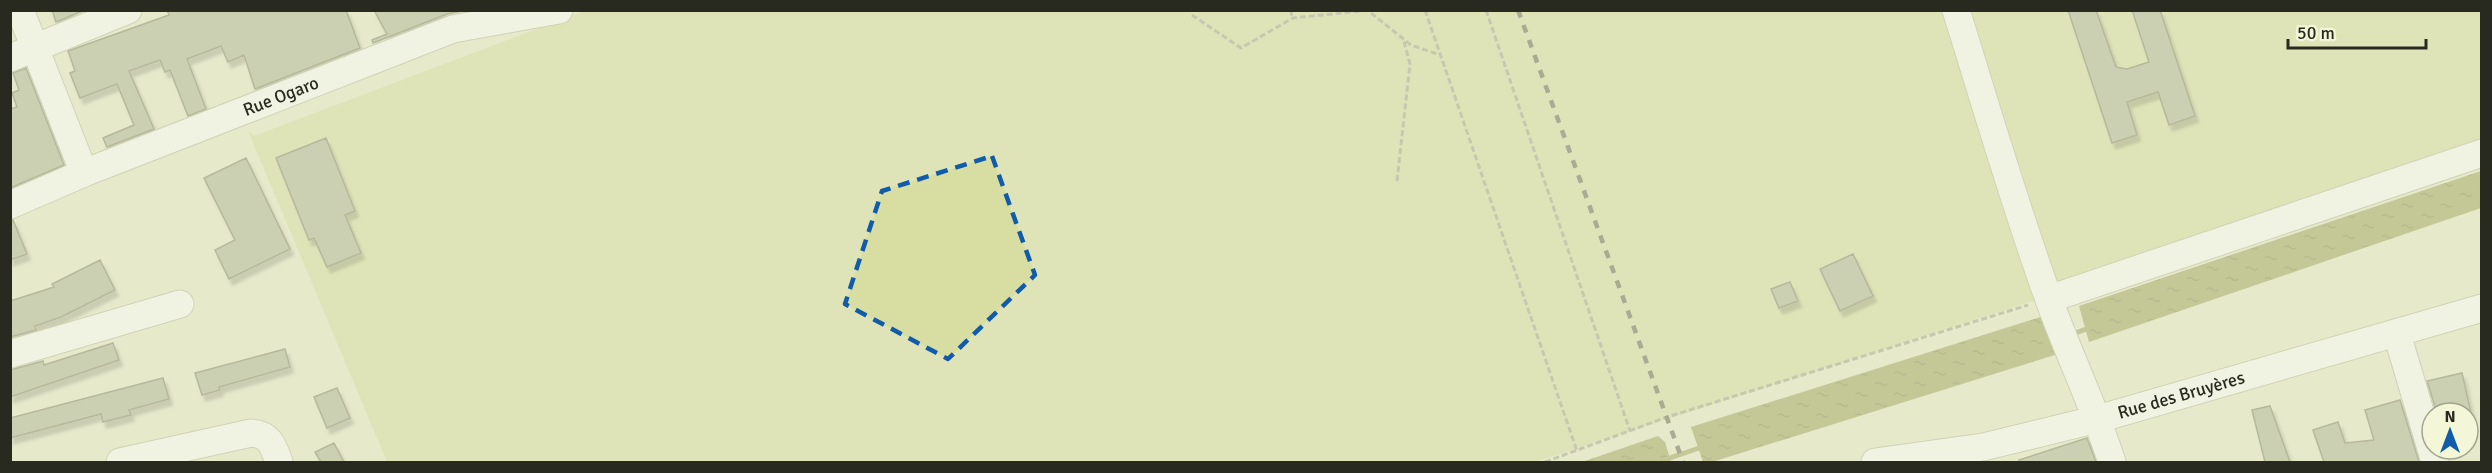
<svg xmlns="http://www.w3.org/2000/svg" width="2492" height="473" viewBox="0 0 2492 473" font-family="Signika,sans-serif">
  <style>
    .green { fill: #d8dea2 }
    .water { fill: url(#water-ripples) }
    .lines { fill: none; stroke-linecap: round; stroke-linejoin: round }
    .stream { stroke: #9aa058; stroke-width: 5 }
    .building { fill: #aeb195; stroke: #7b7e63; stroke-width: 1.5; filter: url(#shadow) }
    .minor-casing { stroke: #b6b99c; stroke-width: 29 }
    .path { stroke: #a0a28b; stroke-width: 3; stroke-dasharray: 6 3; stroke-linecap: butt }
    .minor { stroke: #fff; stroke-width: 27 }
    .rail { stroke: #5f6151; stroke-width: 4.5; stroke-dasharray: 8 8; stroke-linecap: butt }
    .marked { fill: none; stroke: #105cab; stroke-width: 4.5; stroke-dasharray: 12 8; stroke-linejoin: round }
    .labels { text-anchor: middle; stroke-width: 4.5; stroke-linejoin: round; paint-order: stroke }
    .street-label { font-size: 18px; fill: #292a1f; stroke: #f3f7d8 }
  </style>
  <defs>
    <pattern id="water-ripples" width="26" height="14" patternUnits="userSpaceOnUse" patternTransform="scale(1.5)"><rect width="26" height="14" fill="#9aa058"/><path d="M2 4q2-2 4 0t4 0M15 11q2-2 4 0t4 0" fill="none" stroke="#7e8348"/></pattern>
    <filter id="shadow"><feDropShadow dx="3.5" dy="6" stdDeviation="1.5" flood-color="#0004"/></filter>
  </defs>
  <rect width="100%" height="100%" fill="#e6e9cb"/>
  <!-- green -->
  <path class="green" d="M584,11h1897v145l-946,306h-1148l-139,-331 6,5z"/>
  <!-- water -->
  <path class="water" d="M2481,171v37l-392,134 -10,-36z
    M2047,315l11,39 -346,108h-9l-12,-35z
    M1658,436l7,6 6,20h-89z"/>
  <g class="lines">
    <!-- stream -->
    <path class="stream" d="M2070,335l22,-8
      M1658,462l47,-16"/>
  </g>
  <!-- building -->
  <path class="building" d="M52,10h33l-29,12z
    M167,10h179l14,38 -105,41 -11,-34 -16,7 -7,-16 -34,13 19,50 -18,7 -18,-46 -5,2 -5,-12 -31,11 25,58 -47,18 -4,-9 31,-13 -17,-41 -37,14 -10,-25 5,-2 -7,-20 101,-36z
    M374,10h93l-20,4 -74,29 -1,-3 15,-6z
    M2068,10h28l20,57 11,2 22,-7 -17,-52h28l35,106 -26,9 -11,-33 -31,10 10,33 -25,8z
    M26,68l38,97 -54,23v-79l7,-2 -5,-14 7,-3 -6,-17z
    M326,138l29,73 -10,4 16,38 -34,14 -13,-29 -5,2 -33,-82z
    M246,158l44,91 -61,30 -14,-29 20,-10 -31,-62z
    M10,220h3l14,34 -17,6z
    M1853,254l20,42 -33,15 -20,-42z
    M100,260l15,30 -54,27 -26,9 1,4 -26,7v-36l44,-14 -2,-3z
    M1790,282l8,19 -19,7 -8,-19z
    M113,343l6,17 -109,37v-27l33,-9 1,4z
    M285,349l5,18 -71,20 1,3 -18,5 -7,-22z
    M2462,373l9,40h-34l-10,-32z
    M163,378l6,21 -40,11 2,5 -28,7 -2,-8 -91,24v-20z
    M337,388l13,30 -23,10 -13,-31z
    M2400,400l19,62h-95l-11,-32 25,-8 7,21 29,-3 -9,-30z
    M2270,406l20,56h-25l-13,-52z
    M2087,438l9,24h-76l-1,-2z
    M334,443l10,19h-23l-6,-10z"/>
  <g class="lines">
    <!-- minor casing -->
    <g class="minor-casing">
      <g id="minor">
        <path d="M20,10l64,163"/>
        <path d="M1956,10c30,96 58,193 92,287 20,56 46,109 64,165"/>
        <path d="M10,58l118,-48"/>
        <path id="s1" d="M10,205l74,-32 369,-144 106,-19"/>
        <path d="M2049,299l433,-146"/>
        <path d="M2397,334l38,128"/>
        <path d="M10,354l170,-50"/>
        <path d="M120,462l131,-29c19,1 22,13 28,29"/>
        <path id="s2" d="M1875,462l108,-15 115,-28 384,-111"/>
      </g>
    </g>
    <!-- path -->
    <path class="path" d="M1290,10l3,8
      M1425,10l152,441
      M1486,10l144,421
      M1371,13l40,32 29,10
      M1192,15l49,33 52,-30 78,-8
      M1397,181l13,-117 -7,-26
      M1545,462l122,-45 361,-112"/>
    <!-- minor -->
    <use href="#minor" class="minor"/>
    <!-- rail -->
    <path class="rail" d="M1518,10l165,452"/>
  </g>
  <!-- marked area -->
  <path d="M0 0H2492V473H0ZM992,156l43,119 -87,84 -103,-55 37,-113z" fill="#e6e9cb" fill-opacity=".55" fill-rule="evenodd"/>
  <path class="marked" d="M992,156l43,119 -87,84 -103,-55 37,-113z"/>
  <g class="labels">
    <!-- street labels -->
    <g class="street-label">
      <text dy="6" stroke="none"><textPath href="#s1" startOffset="292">Rue Ogaro</textPath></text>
      <text dy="6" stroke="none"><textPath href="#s2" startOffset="314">Rue des Bruyères</textPath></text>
    </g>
  </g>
  <!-- border -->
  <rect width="2492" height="473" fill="none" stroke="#292a1f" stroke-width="24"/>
  <!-- north arrow -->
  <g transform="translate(2450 431)"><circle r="28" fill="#f3f7d8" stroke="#a2a58e" stroke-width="1.5"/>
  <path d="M0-4.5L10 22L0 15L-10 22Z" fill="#105cab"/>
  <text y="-9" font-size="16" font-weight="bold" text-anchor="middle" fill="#292a1f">N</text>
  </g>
  <!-- scale -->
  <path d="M2288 39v9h138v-9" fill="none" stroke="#292a1f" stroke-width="3"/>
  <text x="2297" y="39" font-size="18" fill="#292a1f" stroke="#f3f7d8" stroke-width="4.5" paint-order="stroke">50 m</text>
</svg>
